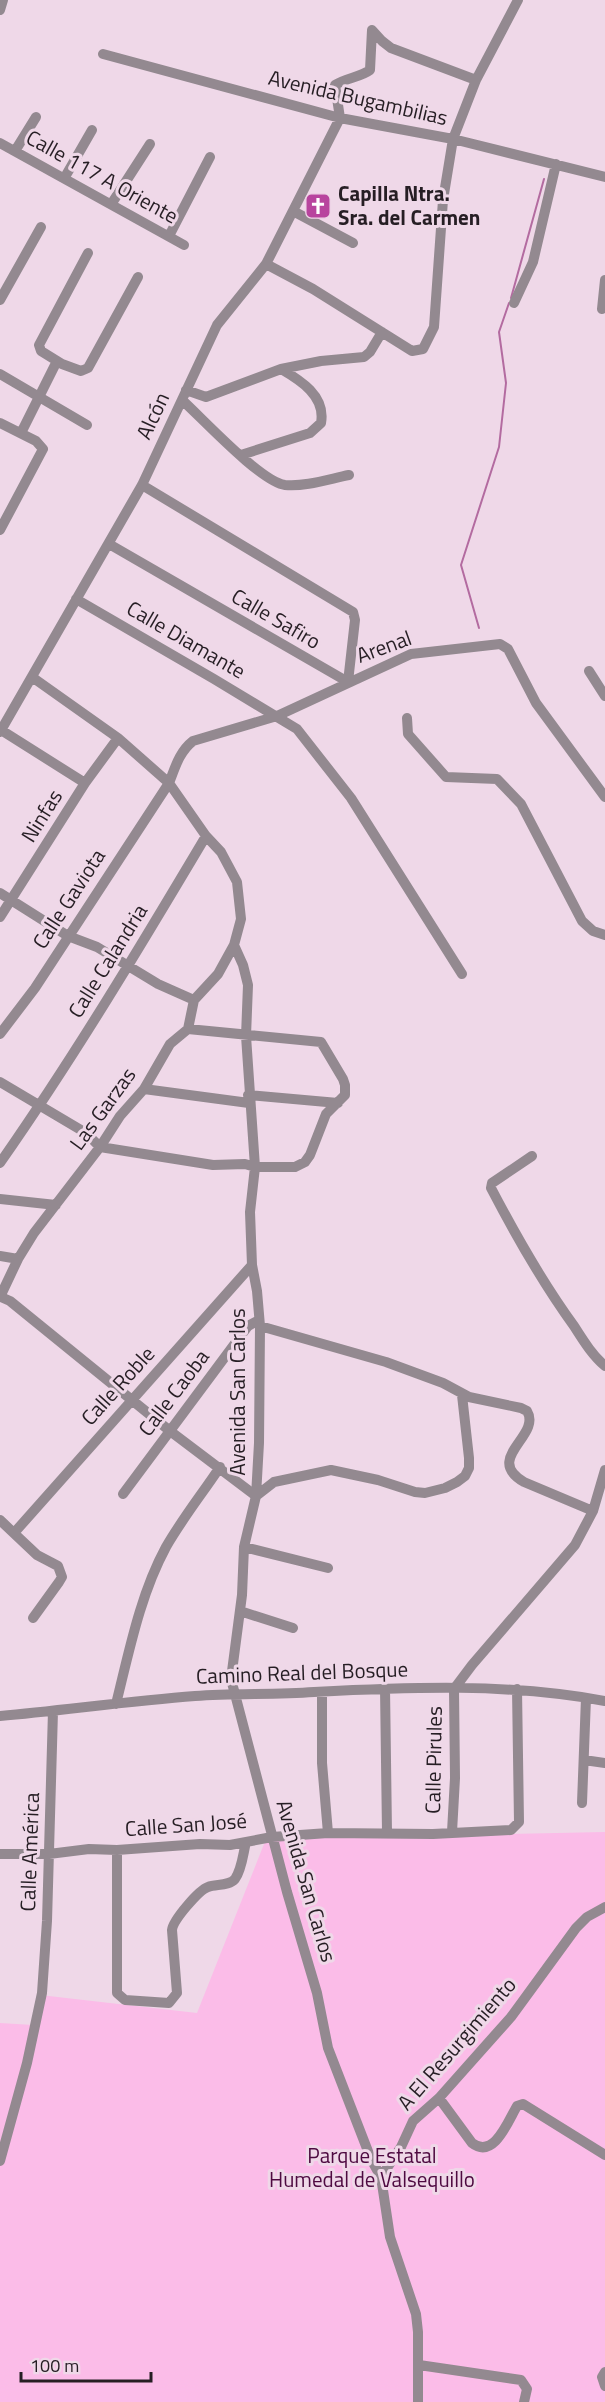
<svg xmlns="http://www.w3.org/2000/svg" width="605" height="2402" viewBox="0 0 605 2402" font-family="'Titillium Web',sans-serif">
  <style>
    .green { fill: #fbbce8 }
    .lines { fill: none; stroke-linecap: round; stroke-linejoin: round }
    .stream { stroke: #b36ba0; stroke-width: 2 }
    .minor { stroke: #938990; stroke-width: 10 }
    .labels { text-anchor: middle; stroke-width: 6; stroke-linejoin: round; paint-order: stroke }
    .street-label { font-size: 21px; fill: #261e24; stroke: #efd8e8 }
    .poi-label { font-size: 21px; font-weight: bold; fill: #261e24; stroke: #efd8e8; text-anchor: start }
    .park-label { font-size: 21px; fill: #4e0a41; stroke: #efd8e8 }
  </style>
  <rect width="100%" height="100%" fill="#efd8e8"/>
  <!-- green -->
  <path class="green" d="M605,1832v570h-605v-379l33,2 7,-30 157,18 69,-174z"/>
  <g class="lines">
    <!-- stream -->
    <path class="stream" d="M511,298l33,-119
      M479,628l-18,-63 38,-118 7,-64 -7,-51 10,-29"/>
    <!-- minor -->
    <path class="minor" d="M0,10l3,-10
      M372,30l10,11 9,7 85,32
      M103,54l237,64 113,21 152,38
      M0,143l184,102
      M15,151l21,-34
      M65,177l27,-47
      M112,203l38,-59
      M293,211l60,32
      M169,236l41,-79
      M88,253l-49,92 2,6 21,13 19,7 7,-3 50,-91
      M266,264l47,25 99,62 11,-2 11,-22 9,-127 10,-61 23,-59 42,-80
      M0,300l41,-73
      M514,303l19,-41 23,-98
      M602,309l3,-29
      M0,374l87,51
      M186,390l20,7 75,-28 40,-8 43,-4 6,-5 12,-20
      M182,400c21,19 79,82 103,85 20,2 44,-6 64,-10
      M0,423l36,18 7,8 -43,81
      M21,433l36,-72
      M241,455l69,-22 11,-10c5,-27 -21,-43 -40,-54
      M109,544l239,138 7,-62 -2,-8 -211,-127
      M76,599l138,80 83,50 54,69 111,176
      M589,671l16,25
      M32,677l86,61 51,45 37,53 15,16 16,30 4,37 -7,26 9,20 5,20 -2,51 9,131 -5,45 2,53 5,26 3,35 -1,117 -3,53 -12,51 -2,48 -11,84 56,213 30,101 11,55 43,111 10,18 9,60 26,77 2,18v70
      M407,718l1,16 38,43 51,2 24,25 61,117 11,10 12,4
      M1,730l84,53
      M0,732l142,-247 75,-160 49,-61 74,-146 -5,-33c11,-7 26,-8 35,-15l2,-40
      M0,893l68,43 29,11 61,37 36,16
      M0,917l85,-134 33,-45
      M0,1034l35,-46 134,-205c6,-15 10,-31 24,-42l84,-25 134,-62 89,-10 8,5 28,54 69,94
      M0,1082l86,51 14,14 113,18 32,-1 10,3h40l10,-5 5,-7 16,-41 19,-19v-10l-2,-6 -22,-37 -133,-13
      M144,1089l105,14
      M248,1095l90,8
      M532,1156l-40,27 -1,5c25,48 51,94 83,138 9,14 18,29 31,40
      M0,1163c74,-106 140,-216 206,-327
      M0,1199l56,6
      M0,1256l18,3
      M0,1297l18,-38 16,-26 66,-86 20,-31 24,-27 26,-45 18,-15 6,-29 24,-26 16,-29
      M1,1297l9,4 160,130 86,65 18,-14 57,-12 47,10 37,12 10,1 20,-5 12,-6 8,-6 4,-8v-10l-7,-63
      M260,1326l126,36 57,21 26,14 52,11 6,3c15,25 -44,47 -3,71l69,29
      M123,1494l125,-168 11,-6
      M0,1520l37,35 21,11 4,11 -3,5 -26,36
      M14,1533l238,-268
      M244,1547l84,21
      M240,1611l53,17
      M385,1688l2,144
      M322,1692v71l6,70
      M116,1704c13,-52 24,-109 50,-157 16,-28 36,-53 54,-80
      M0,1716c65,-6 130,-15 195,-20 40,-3 79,-1 119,-4 97,-5 195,-9 291,9
      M584,1760l21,3
      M582,1803l4,-105
      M452,1832l3,-54 -1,-89 18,-24 103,-120 18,-34 12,-41
      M117,1850v143l8,7 44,3 8,-10 -5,-63c1,-10 27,-40 36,-43 8,-3 21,-1 27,-8 7,-10 8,-25 11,-37
      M0,1854h49l40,-5 28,1 83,-6 30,1 42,-8 56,-4 105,1 78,-4 8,-8 -2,-133
      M439,2098l33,45c22,17 36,-22 45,-37l6,-2 82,51
      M0,2161l27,-98 15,-70 5,-72 6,-210
      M381,2177l20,-30 12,-26 26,-23 72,-81 65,-89 11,-11 18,-10
      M419,2365l102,15 6,9 -3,13
      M605,2372l-3,5 3,9"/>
  </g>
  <!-- icons -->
  <defs>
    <g id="church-square" transform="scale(1.35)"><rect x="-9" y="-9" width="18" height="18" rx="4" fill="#b8449e" stroke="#efd8e8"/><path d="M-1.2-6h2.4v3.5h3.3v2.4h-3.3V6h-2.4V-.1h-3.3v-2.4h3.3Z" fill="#fff"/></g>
  </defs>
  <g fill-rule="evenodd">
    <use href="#church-square" x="318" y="206"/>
  </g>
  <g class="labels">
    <!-- street labels -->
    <g class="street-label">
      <text transform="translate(358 98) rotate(13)" y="7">Avenida Bugambilias</text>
      <text transform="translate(102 177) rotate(29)" y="7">Calle 117 A Oriente</text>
      <text transform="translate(153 416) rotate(-65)" y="7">Alcón</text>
      <text transform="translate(276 619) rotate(30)" y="7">Calle Safiro</text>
      <text transform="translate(186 640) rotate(30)" y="7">Calle Diamante</text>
      <text transform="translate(384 647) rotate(-20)" y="7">Arenal</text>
      <text transform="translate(42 816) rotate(-58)" y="7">Ninfas</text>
      <text transform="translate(69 899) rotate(-57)" y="7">Calle Gaviota</text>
      <text transform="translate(108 961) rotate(-58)" y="7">Calle Calandria</text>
      <text transform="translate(103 1109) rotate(-54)" y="7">Las Garzas</text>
      <text transform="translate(118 1386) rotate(-48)" y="7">Calle Roble</text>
      <text transform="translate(238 1392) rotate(-90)" y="7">Avenida San Carlos</text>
      <text transform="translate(174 1393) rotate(-53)" y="7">Calle Caoba</text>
      <text transform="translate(302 1673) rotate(-2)" y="7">Camino Real del Bosque</text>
      <text transform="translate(434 1760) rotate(-89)" y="7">Calle Pirules</text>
      <text transform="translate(186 1825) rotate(-4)" y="7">Calle San José</text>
      <text transform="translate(30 1852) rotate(-88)" y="7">Calle América</text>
      <text transform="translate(306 1881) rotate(74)" y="7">Avenida San Carlos</text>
      <text transform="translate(457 2044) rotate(-49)" y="7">A El Resurgimiento</text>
    </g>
    <!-- poi labels -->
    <g class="poi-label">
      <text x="338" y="201">Capilla Ntra.<tspan x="338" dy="24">Sra. del Carmen</tspan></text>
    </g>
    <!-- park labels -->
    <g class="park-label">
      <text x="372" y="2163">Parque Estatal<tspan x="372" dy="24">Humedal de Valsequillo</tspan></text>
    </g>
  </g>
  <!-- scale -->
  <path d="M21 2372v9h130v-9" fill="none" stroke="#261e24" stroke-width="3"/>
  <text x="30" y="2372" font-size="18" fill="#261e24" stroke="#efd8e8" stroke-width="4.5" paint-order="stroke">100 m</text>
</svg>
